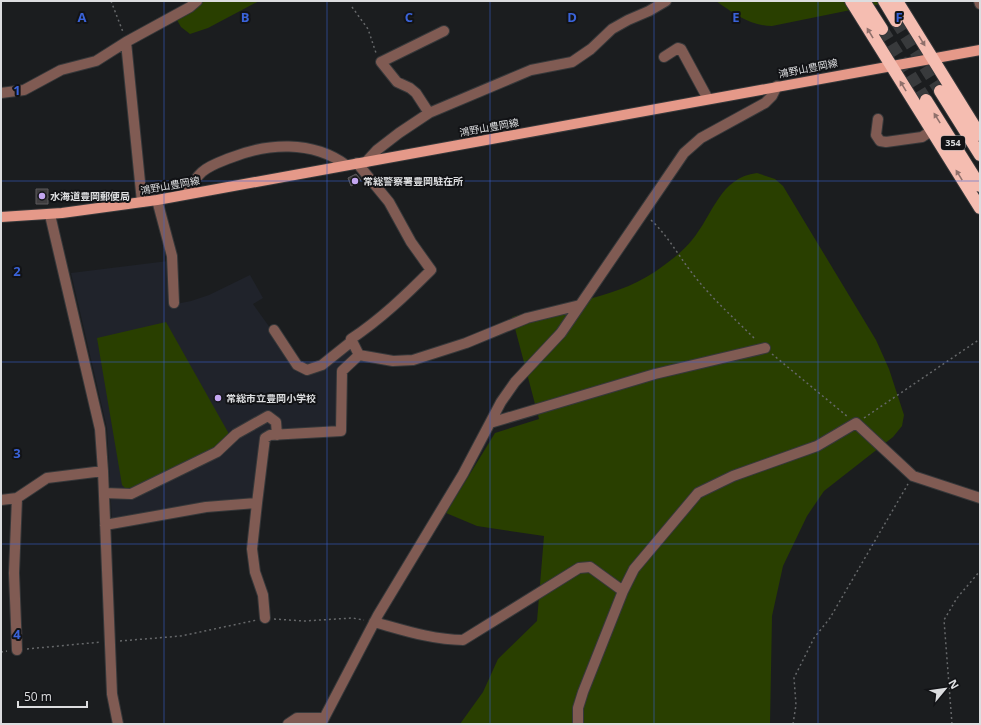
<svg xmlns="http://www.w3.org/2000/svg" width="981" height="725" viewBox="0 0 981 725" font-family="'Open Sans','Noto Sans JP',sans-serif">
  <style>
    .built { fill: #20232b }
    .green { fill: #293f00 }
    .building { fill: #3f3d3f; stroke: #5c5a5c }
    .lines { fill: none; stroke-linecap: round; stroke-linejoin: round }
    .highway-tunnel { stroke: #383a3c; stroke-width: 12; stroke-dasharray: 12 6; stroke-linecap: butt }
    .minor-casing { stroke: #36383a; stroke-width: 12 }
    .major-casing { stroke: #36383a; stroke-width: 12 }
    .highway-casing { stroke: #36383a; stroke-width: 14 }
    .path { stroke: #66686a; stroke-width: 1.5; stroke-dasharray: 2 3; stroke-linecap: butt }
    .minor { stroke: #805b53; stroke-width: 10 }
    .major { stroke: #e59989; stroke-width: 10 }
    .highway { stroke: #f5bdb1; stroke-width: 12 }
    .oneway { fill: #8f706b }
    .grid { fill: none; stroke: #3a63d9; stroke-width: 1; stroke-opacity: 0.55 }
    .poi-dot { fill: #c4a7f1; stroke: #121316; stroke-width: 1.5 }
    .labels { text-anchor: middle; stroke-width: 4; stroke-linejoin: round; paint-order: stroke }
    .shield { fill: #121316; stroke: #9fa0a3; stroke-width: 1 }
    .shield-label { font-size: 9px; font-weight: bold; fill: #dcdddf }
    .street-label { font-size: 10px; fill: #dcdddf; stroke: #121316 }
    .poi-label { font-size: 10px; font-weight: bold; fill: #dcdddf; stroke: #121316; text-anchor: start }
    .grid-label { font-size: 13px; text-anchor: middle; font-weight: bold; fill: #3a63d9; stroke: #121316; stroke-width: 4; stroke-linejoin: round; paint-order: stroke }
  </style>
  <rect width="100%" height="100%" fill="#1b1d1f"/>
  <!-- built -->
  <path class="built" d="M168,261l3,44 20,-4 18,-6 41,-20 13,23 -10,6 48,67 50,-25v12l-15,12 1,55 -5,4 -69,3 -9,68 -142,21 -5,-93 -36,-155z"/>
  <!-- green -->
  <path class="green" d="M204,1h55l-51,27 -18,6 -9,-7 -4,-7 20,-12z
    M716,1h179l-123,25c-22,0 -39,-13 -56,-25z
    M757,173l18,6 8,7 93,154 13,29 15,46 -2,11 -9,11 -69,54 -17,25 -24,50 -11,50 -2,108h-310l23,-32 15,-33 39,-38 7,-85 -67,-10 -31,-13 49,-80 44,-14 -27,-102c51,-15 107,-17 151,-51 10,-7 22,-17 29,-26 21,-25 28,-63 65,-67z
    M166,322l63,112 -11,14 -74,36 -18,5 -4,-4 -25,-147z"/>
  <!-- building -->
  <path class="building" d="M356,174l5,6 -10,6 -3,-8z
    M36,189h12v15h-12z"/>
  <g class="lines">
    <!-- highway-tunnel -->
    <path class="highway-tunnel" d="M896,21l44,70
      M882,29l44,71"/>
    <!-- minor casing -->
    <g class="minor-casing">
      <path id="minor" d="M979,1l1,3
        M126,42l16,160
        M664,57l14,-9 3,1 27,50
        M1,93l23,-3 37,-20 35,-9 30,-19 64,-35 7,-6
        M429,113l-13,-20 -6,-5 -13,-6 -16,-20 63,-31
        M878,119l-2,16 4,6 6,1 36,-5 9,-6
        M366,162l11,-12 22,-17 30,-20 102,-43 41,-8 19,-13 21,-20 16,-9 21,-9 17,-10
        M357,163l32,39 22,40 20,28c-25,25 -50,49 -80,69l8,16
        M187,194c4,-8 8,-16 15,-22 8,-7 18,-10 28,-14 37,-15 82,-18 116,7
        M157,200l15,56 2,47
        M50,215l50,214 3,42 9,223 6,30
        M274,330l23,35 10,5 15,-5 30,-24
        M359,355l34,6 20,-1 53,-17 61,-25 53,-13
        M490,423l165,-49 110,-26
        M104,493l27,1 86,-42 19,-18 32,-18 8,6 1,13
        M17,498l-3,75 3,77
        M1,500l16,-2 30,-20 56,-7
        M257,503l-5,46 3,23 8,23 2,23
        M105,525l101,-18 51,-4 8,-65 5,-3 71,-4 1,-60 17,-16
        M374,622c29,8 59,18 89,18l116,-72 11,-1 33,24
        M288,724l9,-6h26
        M321,724l57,-109 85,-141 38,-72 14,-20 46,-49 123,-180 17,-15 64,-35 7,-7 5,-10
        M578,724v-16l5,-16 40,-101 11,-22 64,-76 35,-17 84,-30 39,-23 57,53 67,22"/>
    </g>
    <!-- major casing -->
    <g class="major-casing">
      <path id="major" d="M1,217l61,-4 95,-13 823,-150"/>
    </g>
    <!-- highway casing -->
    <g class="highway-casing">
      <path id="highway" d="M851,1l129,207
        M864,1l18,28
        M884,1l12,20
        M897,1l83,134
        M940,91l40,64
        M926,100l54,86"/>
    </g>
    <!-- path -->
    <path class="path" d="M111,1l12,31
      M352,7l16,22 8,24
      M651,220c17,16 27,35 41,53 19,25 42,45 64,67
      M772,354l76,63
      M864,418l116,-79
      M274,619l30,2 48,-3 12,2
      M120,641l61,-5 76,-16
      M27,649l74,-7
      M1,652l6,-1
      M793,724l3,-19 -2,-27 20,-40 16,-20 78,-134
      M952,724l-8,-104 13,-22 23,-27"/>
    <!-- minor -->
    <use href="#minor" class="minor"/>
    <!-- major -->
    <use href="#major" class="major"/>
    <!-- highway -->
    <use href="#highway" class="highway"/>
  </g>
  <!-- one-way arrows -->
  <defs><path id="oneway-solid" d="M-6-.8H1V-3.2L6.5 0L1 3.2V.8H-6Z"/></defs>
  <g class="oneway">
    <use href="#oneway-solid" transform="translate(870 33) rotate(-121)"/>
    <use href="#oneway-solid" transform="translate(922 41) rotate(58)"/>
    <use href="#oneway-solid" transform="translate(903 86) rotate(-121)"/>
    <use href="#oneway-solid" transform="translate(937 118) rotate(-122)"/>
    <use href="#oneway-solid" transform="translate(959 175) rotate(-122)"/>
  </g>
  <!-- grid -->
  <path class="grid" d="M164,1v723M327,1v723M490,1v723M654,1v723M818,1v723M1,181h979M1,362h979M1,544h979"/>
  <!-- markers -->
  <g class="poi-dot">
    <circle cx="355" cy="181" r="4"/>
    <circle cx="42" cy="196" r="4"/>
    <circle cx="218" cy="398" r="4"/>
  </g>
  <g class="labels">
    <!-- shield labels -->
    <rect class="shield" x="941" y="136" width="24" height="14" rx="3"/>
    <g class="shield-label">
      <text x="953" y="146">354</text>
    </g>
    <!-- street labels -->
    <g class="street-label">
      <text transform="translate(808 68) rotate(-11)" y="4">鴻野山豊岡線</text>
      <text transform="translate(489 127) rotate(-10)" y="4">鴻野山豊岡線</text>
      <text transform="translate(170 185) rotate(-10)" y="4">鴻野山豊岡線</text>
    </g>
    <!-- poi labels -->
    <g class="poi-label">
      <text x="363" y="185">常総警察署豊岡駐在所</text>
      <text x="50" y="200">水海道豊岡郵便局</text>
      <text x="226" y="402">常総市立豊岡小学校</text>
    </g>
  </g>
  <g class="grid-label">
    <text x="82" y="22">A</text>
    <text x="245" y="22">B</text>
    <text x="409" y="22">C</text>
    <text x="572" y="22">D</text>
    <text x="736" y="22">E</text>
    <text x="899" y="22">F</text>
    <text x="17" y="95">1</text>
    <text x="17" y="276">2</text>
    <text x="17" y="458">3</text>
    <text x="17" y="639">4</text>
  </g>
  <!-- border -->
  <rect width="981" height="725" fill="none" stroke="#dcdddf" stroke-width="4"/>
  <!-- north arrow -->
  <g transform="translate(945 689) rotate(61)" stroke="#121316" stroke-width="3" paint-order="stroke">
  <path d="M0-3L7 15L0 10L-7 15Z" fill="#dcdddf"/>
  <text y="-6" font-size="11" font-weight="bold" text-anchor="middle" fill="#dcdddf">N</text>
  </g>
  <!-- scale -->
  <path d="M18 701v6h69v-6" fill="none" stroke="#dcdddf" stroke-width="2"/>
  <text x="24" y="701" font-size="12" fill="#dcdddf" stroke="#121316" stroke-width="3" paint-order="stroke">50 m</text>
</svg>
